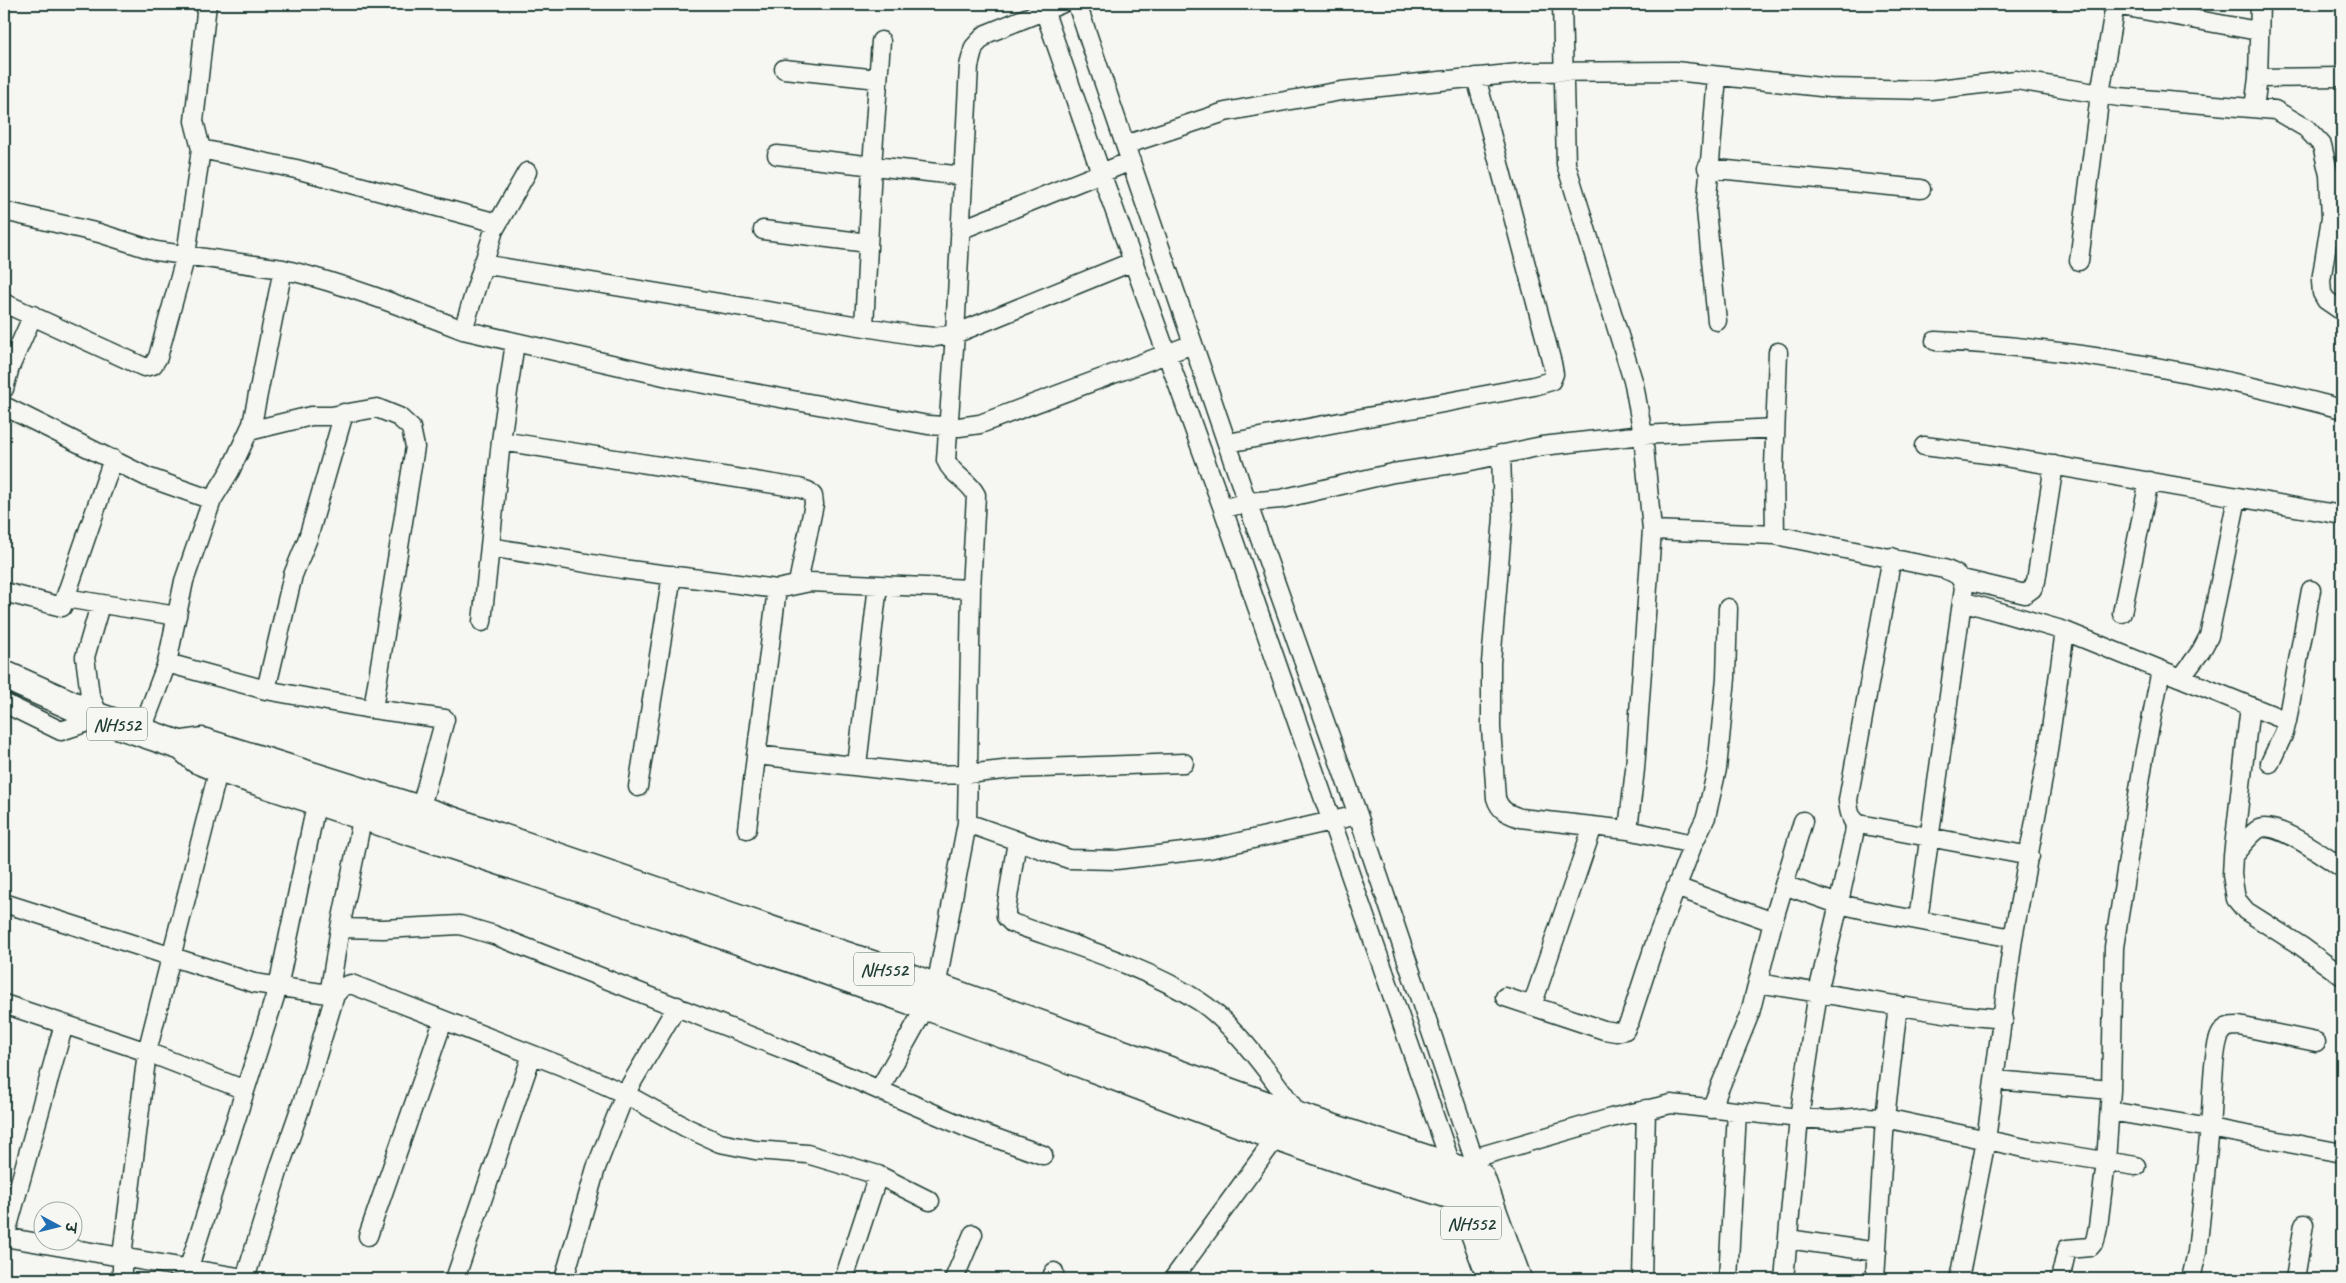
<svg xmlns="http://www.w3.org/2000/svg" width="2346" height="1283" viewBox="0 0 2346 1283" font-family="Caveat,'Playpen Sans Deva',sans-serif">
  <style>
    .lines { fill: none; stroke-linecap: round; stroke-linejoin: round }
    .street-casing { stroke: #1f3d34; stroke-width: 21 }
    .highway-casing { stroke: #1f3d34; stroke-width: 31 }
    .street { stroke: #f6f6f2; stroke-width: 18 }
    .highway { stroke: #f6f6f2; stroke-width: 28 }
    .labels { text-anchor: middle; stroke-width: 5; stroke-linejoin: round; paint-order: stroke }
    .shield { fill: #f6f6f2; stroke: #60746d; stroke-width: 1 }
    .shield-label { font-size: 19px; font-weight: bold; fill: #1f3d34 }
  </style>
  <rect width="100%" height="100%" fill="#f6f6f2"/>
  <filter id="ink" filterUnits="userSpaceOnUse"><feTurbulence type="fractalNoise" baseFrequency=".02" numOctaves="2"/><feDisplacementMap in="SourceGraphic" scale="10" xChannelSelector="R" yChannelSelector="G"/><feConvolveMatrix kernelMatrix="1 2 1 2 8 2 1 2 1" color-interpolation-filters="sRGB"/></filter>
  <g filter="url(#ink)">
    <g class="lines">
      <!-- street casing -->
      <g class="street-casing">
        <path id="street" d="M207,4l-13,117 7,28 95,20 201,54
          M1042,4l59,169 122,336 229,658
          M1077,4l170,498 111,313 122,362
          M1562,4l4,160 68,220 9,51 9,95 -17,239 -7,61 65,14 13,-27 11,-48 9,-91 2,-70
          M2110,4l148,27
          M784,69l94,10
          M1717,76l-11,134 11,111
          M2258,78l84,-1
          M2254,108l4,-30 2,-74
          M1125,145l100,-33 116,-21 188,-19 146,-1 155,17 100,2 86,-10 103,17 156,13 31,18 16,17 7,30 2,43 -10,63 1,12 4,7 16,11
          M777,155l186,21
          M1707,168l214,21
          M4,211l95,22 57,18 127,18 -31,155 -22,47 -18,29 -28,81 -17,82 -26,69
          M763,230l105,13
          M960,230l171,-69
          M2079,261l21,-167 15,-90
          M482,264l432,71 21,2 20,-3 179,-73
          M283,269c62,15 121,38 180,61l31,-100 33,-58
          M4,303l140,64 9,-2 5,-8 28,-102 15,-106
          M864,327l8,-161 9,-125
          M463,330l214,49 251,46 31,2 21,-3 213,-80
          M1935,341c137,6 275,33 407,68
          M4,389l6,-22 23,-52
          M4,406l143,71 65,23
          M249,431l62,-15h20l46,-8 22,9 12,11 4,19 -42,262
          M501,441l298,47 9,3 5,5 1,8 -16,79
          M1228,443l306,-57 17,-5 3,-7 -2,-11 -76,-286
          M1924,446l63,8 355,61
          M1501,454l2,63 -12,146v65l5,70c4,13 11,15 24,20l108,12
          M1223,509l24,-7 34,-3 112,-26 73,-11 76,-16 101,-11 132,-7
          M1652,530l123,5 169,34c11,4 17,6 20,18l-46,333
          M1775,535l-1,-68 4,-115
          M490,547l132,22 155,20 33,-7 161,7
          M1892,557l-44,243c1,11 1,17 11,24l171,32
          M1962,579l63,15 7,-5 4,-8 18,-116
          M4,592l58,15 51,-148
          M65,598l112,18
          M1962,601l103,30 222,90
          M2122,613l27,-132
          M482,622l19,-181 14,-99
          M167,663l99,27 99,18 80,11 -25,91
          M2181,678l20,-27 8,-15 28,-138
          M266,690l27,-115 15,-37 36,-125
          M4,703l57,28 39,-13 -10,-23 -5,-38 15,-52
          M2250,706l-17,150 -1,19 4,24 10,12 55,35 41,30
          M756,755l177,20 34,-1 46,-5 171,-6
          M2270,763l14,-30 3,-12 24,-131
          M857,765l21,-180
          M638,787l34,-212
          M967,823l102,36 47,1 93,-11 149,-34
          M747,829l30,-240
          M1017,841l-11,69v7l6,6c60,22 133,43 187,78 36,23 77,81 102,117
          M2233,856c7,-8 15,-19 24,-26 16,-12 70,28 85,38
          M1784,885l51,18 44,10 134,25
          M1676,887l97,35
          M4,903l250,80 81,12
          M1835,903l4,-1 15,-68 1,-9 -3,-6
          M340,928l43,1 77,-4 34,10 307,121 78,34 47,-84
          M1758,983l192,31 54,5
          M936,987l31,-164 4,-234 5,-94c-8,-16 -23,-18 -30,-35l9,-126 14,-268 5,-19 12,-13 75,-30
          M329,995l11,-67 23,-113
          M1505,997l99,33 12,2 9,-2 5,-10 26,-80 37,-96
          M4,1004l143,48 98,38
          M1532,1006l61,-180
          M1995,1080l116,10
          M879,1090l91,39 73,26
          M1711,1109l39,-96 23,-91 30,-101
          M2110,1111l100,17c2,-18 2,-85 12,-96 4,-6 10,-6 17,-6l77,16
          M1474,1158l137,-40 60,-14 128,14 32,2 33,-3 21,1 144,31 107,17
          M368,1236l75,-215
          M4,1237l246,42
          M5,1237l59,-213
          M1788,1239l89,13
          M189,1267l89,-280 39,-187
          M122,1279v-23l25,-204 72,-284
          M245,1279l33,-107 29,-83 28,-94 7,-8 9,-3 221,86 53,24 62,34 33,15 35,7 52,4 71,21 52,26
          M455,1279l77,-224
          M564,1279l32,-111 29,-74 52,-88
          M844,1279l34,-104
          M954,1279l19,-45
          M1051,1279l3,-7
          M1173,1279l105,-144
          M1642,1279l4,-170
          M1728,1279l9,-167
          M1784,1279l15,-161 19,-126 21,-88
          M1875,1279l10,-161 13,-113
          M1959,1279l27,-139 27,-202 34,-181 18,-126
          M2060,1279l7,-30 23,-2 5,-6 3,-14 8,-66 5,-71 3,-143 31,-196 16,-81
          M2191,1279l6,-27 13,-124 132,25
          M2295,1279l9,-55"/>
      </g>
      <!-- highway casing -->
      <g class="highway-casing">
        <path id="highway" d="M4,675l96,43 82,28 15,13 22,9c237,79 475,154 711,239 186,67 370,145 560,199
          M183,745l19,-3 218,68 484,166 397,142 179,59 37,102
          M1458,1187l34,92"/>
      </g>
      <!-- street -->
      <use href="#street" class="street"/>
      <!-- highway -->
      <use href="#highway" class="highway"/>
    </g>
  </g>
  <g class="labels">
    <!-- shield labels -->
    <g class="shield">
      <rect x="87" y="707.5" width="60" height="33" rx="4"/>
      <rect x="854" y="952.5" width="60" height="33" rx="4"/>
      <rect x="1441" y="1206.5" width="60" height="33" rx="4"/>
    </g>
    <g class="shield-label">
      <text x="117" y="731">NH552</text>
      <text x="884" y="976">NH552</text>
      <text x="1471" y="1230">NH552</text>
    </g>
  </g>
  <!-- margin -->
  <rect width="2346" height="1283" fill="none" stroke="#f6f6f2" stroke-width="20"/>
  <rect x="10" y="10" width="2326" height="1263" fill="none" stroke="#1f3d34" stroke-width="2" filter="url(#ink)"/>
  <!-- north arrow -->
  <g transform="translate(58 1226) rotate(97)"><circle r="24" fill="#f6f6f2" stroke="#a0aca6"/>
  <path d="M0-4L9 19L0 12L-9 19Z" fill="#1f6fb2"/>
  <text y="-8" font-size="14" font-weight="bold" text-anchor="middle" fill="#1f3d34">उ</text>
  </g>
</svg>
